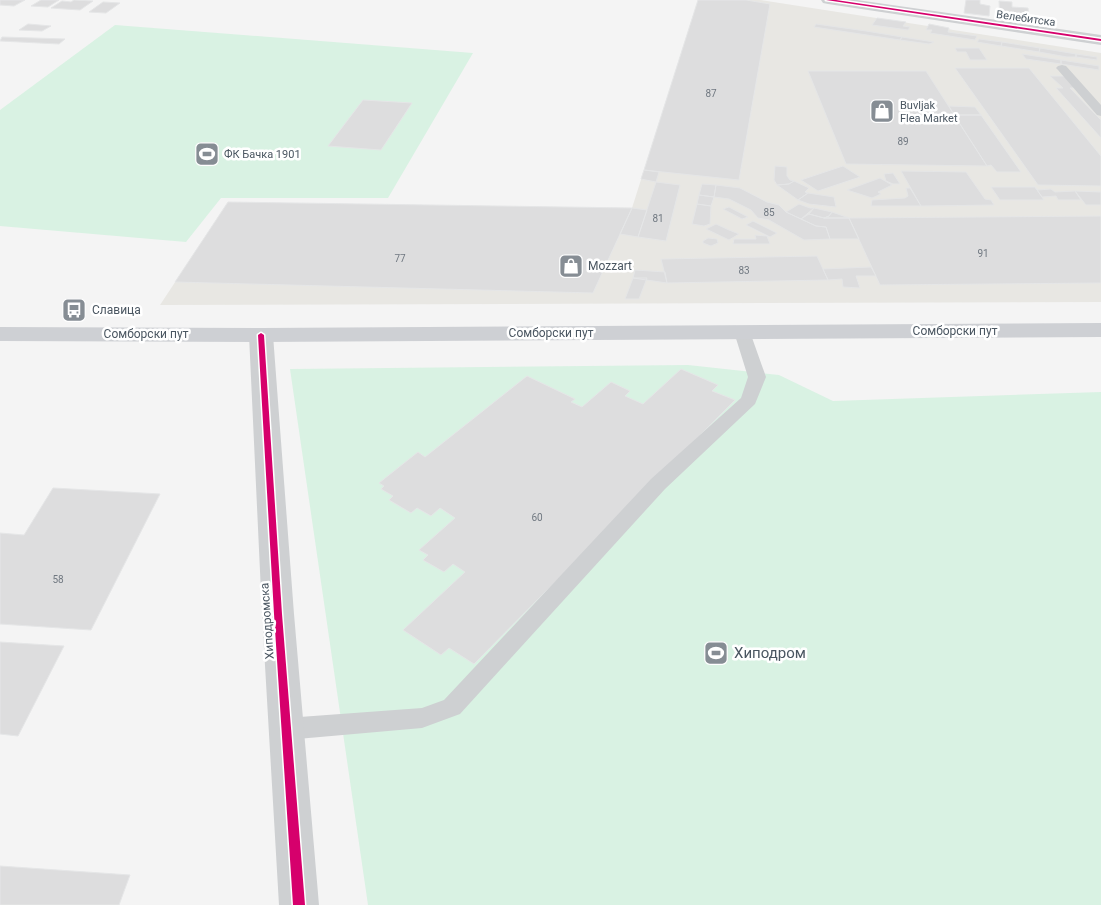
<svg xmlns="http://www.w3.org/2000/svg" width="1101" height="905" viewBox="0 0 1101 905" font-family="Roboto,sans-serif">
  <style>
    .commercial { fill: #e8e7e3 }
    .green { fill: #d9f2e3 }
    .building { fill: #ddddde; stroke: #e5e6e7 }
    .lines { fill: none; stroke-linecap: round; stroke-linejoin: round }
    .service { fill: #ced0d2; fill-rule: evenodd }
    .minor { fill: #ced0d2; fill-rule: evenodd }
    .tertiary { fill: #ced0d2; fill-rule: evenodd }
    .secondary { fill: #ced0d4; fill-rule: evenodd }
    .cycleway-casing { stroke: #fff; stroke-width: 3 }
    .cycleway { fill: #d6006c; fill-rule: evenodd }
    .labels { text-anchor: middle; stroke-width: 5; stroke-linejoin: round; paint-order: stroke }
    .number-label { font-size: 10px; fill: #707881 }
    .far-street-label { font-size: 11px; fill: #4a5661; stroke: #fff }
    .far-poi-label { font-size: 11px; fill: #4a5661; stroke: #fff; text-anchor: start }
    .poi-label { font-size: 12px; fill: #4a5661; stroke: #fff; text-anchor: start }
    .street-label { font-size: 12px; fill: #4a5661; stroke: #fff }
    .near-poi-label { font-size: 15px; fill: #4a5661; stroke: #fff; text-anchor: start }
  </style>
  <rect width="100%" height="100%" fill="#f4f4f4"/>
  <!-- commercial -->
  <path class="commercial" d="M698,0h62l341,53v249l-941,3 68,-103 404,6z"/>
  <!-- green -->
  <path class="green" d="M115,25l358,28 -85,145h-167l-35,44 -186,-16v-116z
    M688,365l91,10 54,26 268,-9v513h-733l-78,-536z"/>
  <!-- building -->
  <path class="building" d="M0,0h25l-11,6 -14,-1z
    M41,0h18l-11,7 -17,-1z
    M74,0l19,1 -13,9 -29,-2 11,-7 9,1z
    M698,0h48l24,4 -31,176 -95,-10z
    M966,0h14v4l10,2 -1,10 -25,-3z
    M999,1l13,1v5l16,1 1,11 -4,-1v2l-25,-2z
    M103,2l17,1 -14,10 -17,-1z
    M877,18l29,4 -3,4 7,1 -2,3 -36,-5z
    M28,24l23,2 -9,5 -23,-1z
    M816,24l50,7 36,6 -2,3 -86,-13z
    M929,24l20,4 -1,4 29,4 -2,4 -45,-7 2,-3h-6z
    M2,37l63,2 -6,5 -59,-3z
    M902,37l32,5 -5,2 -29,-4z
    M979,39l23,3 -1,4 -24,-4z
    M1002,42l38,6 -1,4 -38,-6z
    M955,48h24l8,12h-17l-4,-8h-9z
    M1040,48l36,6v3h-9l-28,-5z
    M1022,54l39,6v4l-35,-5z
    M1076,54l21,3v3l-21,-3z
    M1061,60l38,6v4l-38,-6z
    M955,68h74l72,88v30l-63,-1z
    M808,71h118l61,95 -141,-2z
    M1050,76h18l8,12h-6l31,32v18l-45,-50h7z
    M363,100l49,3 -31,47 -53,-4z
    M949,106l26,1 6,8h-27z
    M954,115h27l40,57h-24l-6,-7 -4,1z
    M775,166l12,1v9l3,4 4,1 -5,3 -12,1 -3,-5z
    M843,166l17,11 -42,14 -17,-11z
    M644,170l15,2 -3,10 -15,-3z
    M901,171l65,1 19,27 6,1 3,5 -73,1z
    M893,173l7,11h-7l-7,-3 -2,-7z
    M880,178l12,7 -14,7 3,2 -9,4 -25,-8z
    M794,181l15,7 -4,4 3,1 -10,7 -21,-15 12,-1z
    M656,182l24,3 -14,56 -28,-4z
    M702,184l14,1 -2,12 -15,-2z
    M716,185l24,3 27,14 12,3 7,7 30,14 10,1 4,12 -26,1 -35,-20 -11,-2 -7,-8 -22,-11 -15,-2z
    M991,187h44l9,13h-44z
    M1035,187l3,3 13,-1 4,3 20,-1 6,9h-23l-2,-4 -14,1z
    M906,188h4l11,18h-50l1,-6 33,-2 3,-2z
    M1075,191l26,1v13h-15z
    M808,193l26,4 2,10 -27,-3 -11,-4z
    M699,195l15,2 -3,9 -14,-2z
    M228,202l404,6 -39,85 -418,-11z
    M697,204l14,2 -1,18 -6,2 -12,-2z
    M799,204l11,4h4l-13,11 -15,-7z
    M729,207l19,10 -6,2 -19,-10z
    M632,208l15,2 -9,27 -18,-3z
    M814,208l18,4 -3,4 -5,2 -15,-4z
    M832,212l17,6h-25l5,-2z
    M809,214l15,4h25l10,21h-29l-4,-12 -10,-1 -15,-7z
    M1101,216v67l-221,2 -31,-67z
    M753,221l24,12 -7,4 -24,-12z
    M716,224l13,6 10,4 -10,6 -23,-11z
    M755,235l12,1 3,8h-37l1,-5h22z
    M708,238l9,1 1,4 -7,3 -8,-3v-2z
    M817,256l11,24 -161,3 -6,-24z
    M871,267l5,9h-20l4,12 -17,-1 -1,-8 -14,1 -5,-11z
    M635,270l30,2 2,11 -34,-5z
    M633,278h14l-8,21h-14z
    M681,369l37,16 -6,6 23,9 -261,264 -25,-16 -8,7 -38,-25 62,-58 -12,-8 -9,8 -21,-12 5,-5 -9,-5 36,-32 -15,-10 -9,8 -14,-8 -6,5 -22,-13 4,-4 -12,-7 3,-3 -5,-3 39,-31 7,5 102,-81 48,23 -4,3 11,5 29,-25 19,9 -5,5 18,8z
    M53,488l107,6 -69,136 -91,-6v-91l24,2z
    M0,642l64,4 -46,90 -18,-2z
    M0,866l130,9 -11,30h-119z"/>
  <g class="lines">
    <!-- service -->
    <path class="service" d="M1062,65l4,1 35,39v11l-4,-1 -39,-45 -2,-2 2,-2z
      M742,327l6,2 2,3 16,45 -11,27 -90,85 -205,225 -38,14 -136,12 -9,-4 -3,-7 3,-7 9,-4 136,-10 22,-8 207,-221 90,-81 7,-21 -14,-45 2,-3z"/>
    <!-- minor -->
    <path class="minor" d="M261,328l9,2 3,5 21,279 25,291h-40l-17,-291 -13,-279 3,-5z"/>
    <!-- tertiary -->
    <path class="tertiary" d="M821,0h36l244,35v10l-273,-41 -5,-1z"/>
    <!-- secondary -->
    <path class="secondary" d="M1101,323v14l-840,5 -261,-1v-14l261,1z"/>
    <!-- cycleway casing -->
    <g class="cycleway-casing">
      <path id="cycleway" d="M826,0h10l265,39v2z
        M261,333l3,2 18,279 23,291h-12l-19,-291 -16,-279z"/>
    </g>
    <!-- cycleway -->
    <use href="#cycleway" class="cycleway"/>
  </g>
  <!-- icons -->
  <defs>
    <g id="shop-square" transform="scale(1.25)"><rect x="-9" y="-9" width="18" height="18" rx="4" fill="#868d94" stroke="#fff"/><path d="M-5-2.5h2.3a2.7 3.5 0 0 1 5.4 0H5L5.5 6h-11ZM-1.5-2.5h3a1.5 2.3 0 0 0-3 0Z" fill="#fff"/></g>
    <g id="stadium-square" transform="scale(1.25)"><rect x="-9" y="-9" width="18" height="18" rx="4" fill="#868d94" stroke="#fff"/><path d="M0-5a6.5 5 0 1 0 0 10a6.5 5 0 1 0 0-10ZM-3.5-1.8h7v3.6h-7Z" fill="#fff"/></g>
    <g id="bus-square" transform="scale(1.25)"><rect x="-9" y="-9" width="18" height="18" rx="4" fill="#868d94" stroke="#fff"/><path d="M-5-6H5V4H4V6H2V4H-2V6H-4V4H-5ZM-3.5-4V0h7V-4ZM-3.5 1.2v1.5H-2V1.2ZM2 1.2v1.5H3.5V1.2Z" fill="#fff"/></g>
  </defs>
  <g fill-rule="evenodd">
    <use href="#shop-square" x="882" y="111"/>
    <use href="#stadium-square" x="207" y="154"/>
    <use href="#shop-square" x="571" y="266"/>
    <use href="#bus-square" x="74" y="310"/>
    <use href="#stadium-square" x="716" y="653"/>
  </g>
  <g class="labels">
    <!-- number labels -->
    <g class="number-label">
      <text x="711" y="97">87</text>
      <text x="903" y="145">89</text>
      <text x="769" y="216">85</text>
      <text x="658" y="222">81</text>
      <text x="983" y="257">91</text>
      <text x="400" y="262">77</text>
      <text x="744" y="274">83</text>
      <text x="537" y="521">60</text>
      <text x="58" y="583">58</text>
    </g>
    <!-- far-street labels -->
    <g class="far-street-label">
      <text transform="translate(1026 18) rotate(8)" y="4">Велебитска</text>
    </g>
    <!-- far-poi labels -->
    <g class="far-poi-label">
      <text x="900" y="109">Buvljak<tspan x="900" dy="13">Flea Market</tspan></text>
      <text x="224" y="158">ФК Бачка 1901</text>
    </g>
    <!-- poi labels -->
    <g class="poi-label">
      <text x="588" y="270">Mozzart</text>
      <text x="92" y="314">Славица</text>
    </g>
    <!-- street labels -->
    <g class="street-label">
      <text x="955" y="335">Сомборски пут</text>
      <text x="551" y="337">Сомборски пут</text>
      <text x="146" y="338">Сомборски пут</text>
      <text transform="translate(267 621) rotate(-94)" y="4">Хиподромска</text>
    </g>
    <!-- near-poi labels -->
    <g class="near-poi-label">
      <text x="734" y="658">Хиподром</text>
    </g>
  </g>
</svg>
